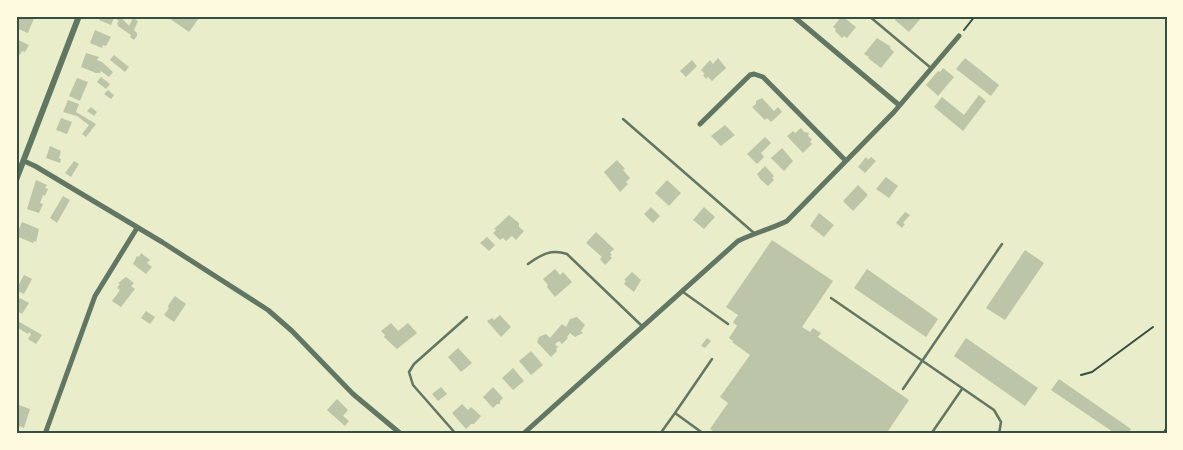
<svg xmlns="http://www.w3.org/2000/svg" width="1183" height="450" viewBox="0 0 1183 450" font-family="'Playfair Display',serif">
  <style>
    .building { fill: #bcc5a7 }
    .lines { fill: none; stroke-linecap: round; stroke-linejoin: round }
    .path { stroke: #344e41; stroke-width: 2 }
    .service { stroke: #617663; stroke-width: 2.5 }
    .minor { stroke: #617663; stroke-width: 5 }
    .tertiary { stroke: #617663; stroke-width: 6 }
    .neatline { fill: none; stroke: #344e41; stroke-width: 2 }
  </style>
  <rect width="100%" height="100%" fill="#e9edc9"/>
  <!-- building -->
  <path class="building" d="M16,16h19l-7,17 -12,-5z
    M100,16h20l9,10 4,-8 5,3 -4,9 3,3v3l-3,4 -4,-3 1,-2 -13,-9 -1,-3 2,-2 -4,-3h-1l-3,7 -12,-5z
    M166,16h30l3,2 -10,14z
    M842,16l14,11 -9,11 -3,-2 -2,2 -7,-7 1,-2 -3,-2z
    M898,16h21l2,2 -12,14 -14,-12z
    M95,30l16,7 -5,9 -3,-1 -1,3 -12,-5z
    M877,38l14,9 -1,1 4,4 -13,16 -13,-10 1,-1 -5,-3z
    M16,39l13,6 -4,7 -3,-1 -2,4 -4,-2z
    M86,53l13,4 -2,3 5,2 11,10 -4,5 -8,-6 -1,2h-4l-15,-6z
    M114,55l15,12 -4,5 -15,-12z
    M718,58l8,10 -14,13 -4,-4 -2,2 -3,-4 2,-1 -4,-4 9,-10 3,4z
    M965,58l34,27 -8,11 -35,-27z
    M692,60l5,6 -11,11 -6,-6z
    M943,68l11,9 -16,19 -12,-11 12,-14 2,1z
    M101,77l9,7 -4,5 -9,-7z
    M77,78l11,4 -8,19 -11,-5z
    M108,90l6,5 -3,4 -7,-5z
    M979,95l7,6 -23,30 -29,-24 8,-10 22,18z
    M762,98l12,13 4,-4 4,5 -11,10 -4,-4 -2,2 -13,-13 4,-3v-3z
    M68,100l11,4 -3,8 20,12 -10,13 -4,-3 7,-9 -12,-9 -14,-4z
    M91,107l6,5 -3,4 -7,-5z
    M61,118l11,4 -5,12 -11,-4z
    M725,125l10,10 -14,11 -10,-10z
    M801,128l3,4 5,1 -1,3 4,3 -2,3 2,2 -9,9 -16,-17 6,-5 2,2z
    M765,137l6,6 -10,10 3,4 -7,7 -10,-10z
    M50,146l11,5 -2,7 2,1 -1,4 -14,-5z
    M782,148l11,13 -9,10 -13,-13z
    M866,157l2,3 3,-3 5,4 -11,12 -7,-6z
    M617,160l8,9 -2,1 7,8 -4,4 2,2 -8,8 -16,-20z
    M74,161l5,3 -8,13 -6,-4z
    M765,166l9,10 -2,2 2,2 -6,6 -7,-6 -4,-6z
    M886,177l12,9 -9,12 -13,-9z
    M36,180l11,5 -2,3 3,1 -3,7 -2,-1 -3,8 3,1 -4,9 -12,-4z
    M667,180l14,13 -12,13 -14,-13z
    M858,185l10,10 -15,16 -10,-10z
    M63,196l7,4 -13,23 -7,-5z
    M651,207l9,9 -7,7 -9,-9z
    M704,207l11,10 -11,12 -11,-9z
    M905,212l5,3 -7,8 2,1 -3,4 -6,-5z
    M819,213l15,12 -10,12 -14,-11z
    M509,215l10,8v4l5,4 -8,9 -4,-4 -6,5 -3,-3 -3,2 -7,-7 3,-3 -2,-1z
    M22,222l17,7 -3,13 -2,-1 -1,2 -17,-7v-5h2z
    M596,232l18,17 -4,4 2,2 -2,1 2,2 -7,7 -5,-6 2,-2 -16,-14z
    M487,237l8,8 -6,6 -9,-8z
    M772,240l61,41 -31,46 8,5 3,-4 8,5 -3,4 91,63 -23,34h-168l-8,-5 18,-26 -8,-6 30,-42 -18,-13 1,-1 -4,-3 8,-12 -4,-4 5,-7 -12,-8z
    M1025,250l19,13 -39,57 -19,-12z
    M141,253l9,7 -3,3 5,4 -6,7 -13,-10 4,-8 2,1z
    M555,269l5,6 3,-3 9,10 -17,15 -8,-10 1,-2 -5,-6z
    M867,269l71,50 -12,18 -72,-49z
    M632,272l9,8 -7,12 -10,-8 2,-3 -2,-1z
    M24,275l8,4 -8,15 -8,-4z
    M126,277l8,6 -3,3 4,3 -14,18 -9,-6 8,-11 -3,-2 3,-4 -2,-1z
    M175,296l11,8 -12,18 -10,-7 5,-7 -1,-1 1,-3z
    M20,298l9,5 -7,11 -6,-4v-6z
    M146,311l9,6 -5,7 -9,-6z
    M500,315l11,12 -10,10 -14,-16 5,-3 2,2z
    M577,317l8,8 -4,6 2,2 -8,4 -5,-4 -3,4 1,1 -6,6 -3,-3 -4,3 3,3 -2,2 1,2 -6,6 -14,-15 2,-5 7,-3 4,4 12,-14 4,3 4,-8z
    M16,320l26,15 -6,9 -8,-5 3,-5 -2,-2 -1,2 -10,-6 -2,3z
    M391,323l7,8 10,-8 9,10 -20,16 -13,-12 1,-2 -4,-4z
    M707,338l4,3 -6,7 -4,-2z
    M966,338l72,50 -13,18 -71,-50z
    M458,348l14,15 -11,9 -13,-15z
    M531,351l12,14 -12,10 -12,-14z
    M513,368l11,13 -11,9 -11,-12z
    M1059,379l72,50 -3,5h-12l-65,-44z
    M441,387l6,7 -9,7 -6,-7z
    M493,387l10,11 -3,3v3h-3l-4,4 -10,-11z
    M337,399l11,11 -5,6 6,5 -4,5 -18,-16z
    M16,404l14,5 -6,19 -8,-3z
    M462,404l6,6 3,-3 10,9 -7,8h-3l-5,5 -14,-16z"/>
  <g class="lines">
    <!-- path -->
    <path class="path" d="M964,30l11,-14
      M1081,375l11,-3 61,-45
      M1163,434l4,-7"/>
    <!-- service -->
    <path class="service" d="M869,16l62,52
      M623,119l131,114
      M528,264c14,-10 23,-15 39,-10l75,72
      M683,292l45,32
      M831,298l163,112 7,12 -2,12
      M903,389l99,-145
      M675,413l37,-54
      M456,434l-43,-49 -4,-13 5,-8 53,-47
      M660,434l15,-21 29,21
      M931,434l31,-45"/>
    <!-- minor -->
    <path class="minor" d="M793,16l106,89
      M700,124l50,-49 4,-1 9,3 83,84
      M24,161l11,5 127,76 106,68 24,21 61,63 48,40
      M45,434l50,-138 42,-68
      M523,434l215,-193c16,-8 33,-12 49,-20l107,-109 65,-76"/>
    <!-- tertiary -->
    <path class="tertiary" d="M16,180l63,-164"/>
  </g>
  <!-- border -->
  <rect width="1183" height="450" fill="none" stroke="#fefae0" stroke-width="35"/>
  <rect x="18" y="18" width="1148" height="414" class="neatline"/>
</svg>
